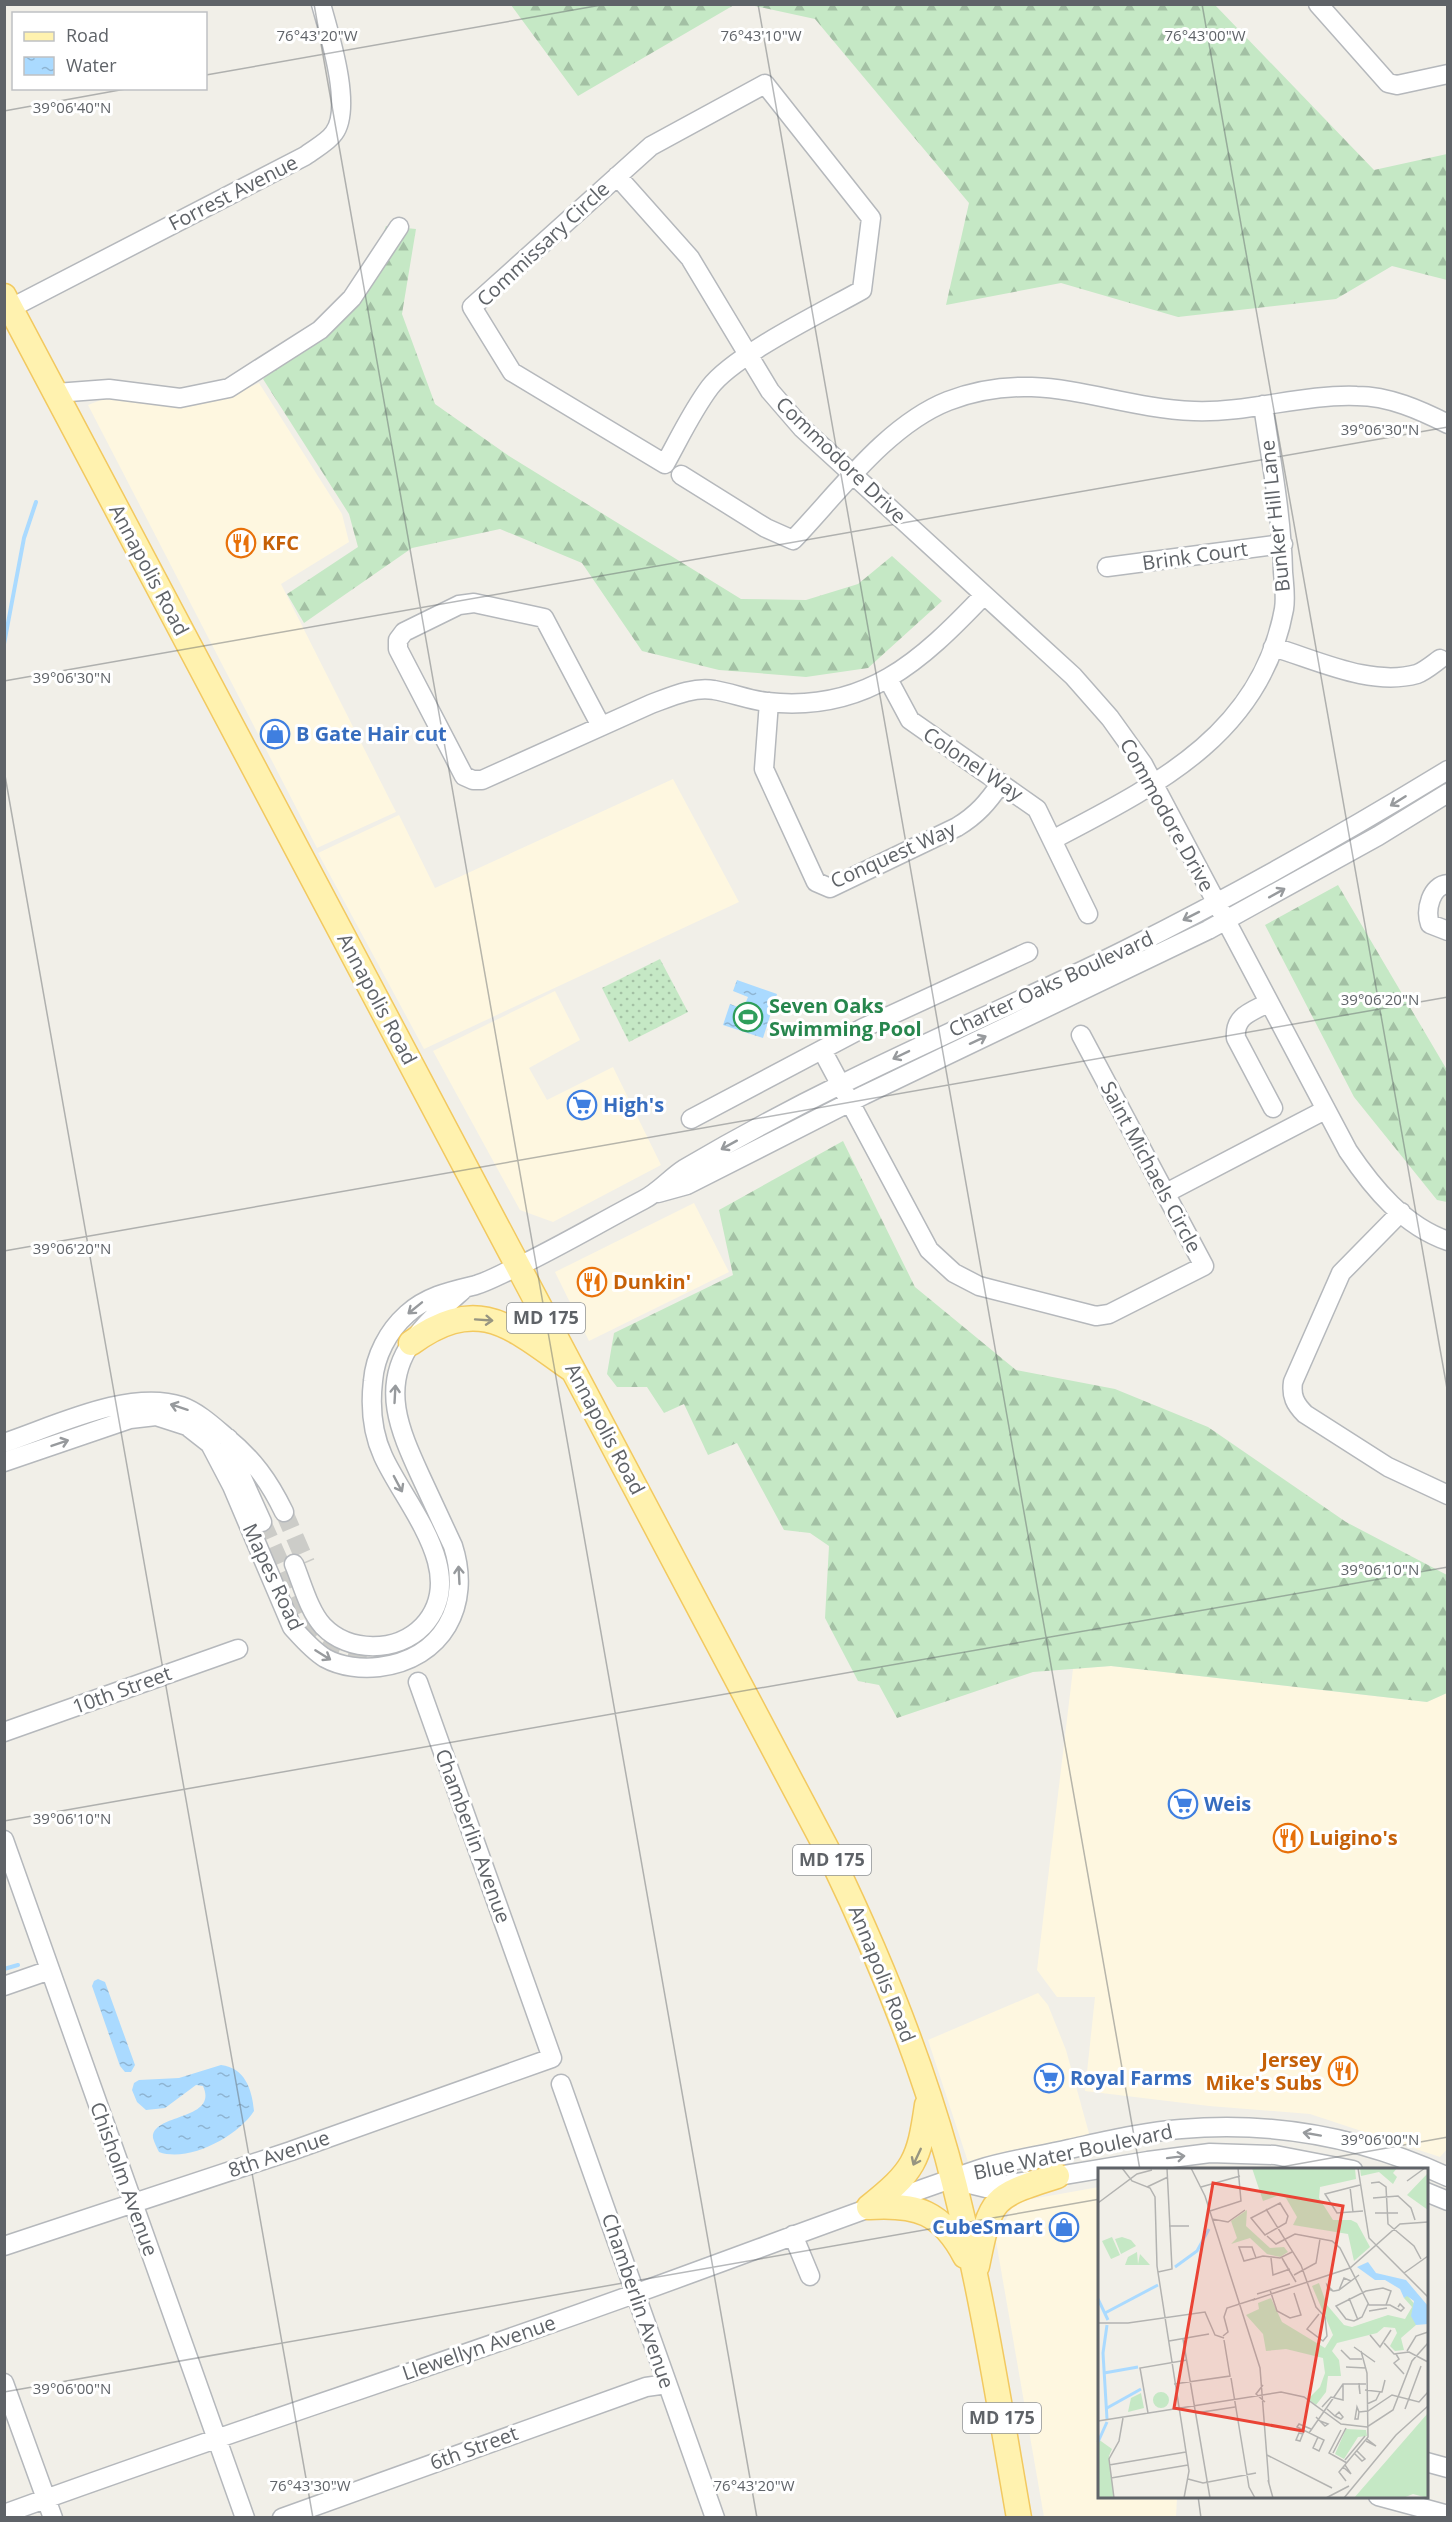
<svg xmlns="http://www.w3.org/2000/svg" width="1452" height="2522" viewBox="0 0 1452 2522" font-family="'Open Sans',sans-serif">
  <style>
    .commercial { fill: #fef7e0 }
    .forest { fill: url(#forest-firs) }
    .park { fill: url(#park-dots) }
    .water { fill: url(#water-ripples) }
    .lines { fill: none; stroke-linecap: round; stroke-linejoin: round }
    .stream { stroke: #aadaff; stroke-width: 4 }
    .minor-tunnel { stroke: #ccccc8; stroke-width: 18; stroke-dasharray: 18 9; stroke-linecap: butt }
    .minor-casing { stroke: #b5b8bc; stroke-width: 21 }
    .major-casing { stroke: #f2c960; stroke-width: 27 }
    .minor { stroke: #fff; stroke-width: 18 }
    .major { stroke: #fff2af; stroke-width: 24 }
    .oneway { stroke: #979a9d }
    .oneway2 { stroke: #979581 }
    .ticks { fill: none; stroke: #5f6368; stroke-width: 1.5; stroke-opacity: 0.45 }
    .labels { text-anchor: middle; stroke-width: 6; stroke-linejoin: round; paint-order: stroke }
    .shield { fill: #fff; stroke: #8f9295; stroke-width: 1.5 }
    .shield-label { font-size: 18px; font-weight: bold; fill: #5f6368 }
    .street-label { font-size: 20px; fill: #5f6368; stroke: #fff }
    .food-label { font-size: 20px; font-weight: bold; fill: #c56008; stroke: #fff; text-anchor: start }
    .shop-label { font-size: 20px; font-weight: bold; fill: #366cbe; stroke: #fff; text-anchor: start }
    .leisure-label { font-size: 20px; font-weight: bold; fill: #27864d; stroke: #fff; text-anchor: start }
    .inset-river { fill: none; stroke: #aadaff; stroke-width: 3 }
    .inset-road { fill: none; stroke: #b3b3b1; stroke-width: 1.5 }
    .view { fill: #ea4335; fill-opacity: 0.15; stroke: #ea4335; stroke-width: 3 }
    .inset-edge { fill: none; stroke: #5f6368; stroke-width: 3 }
    .ticks-label { font-size: 15px; text-anchor: middle; fill: #5f6368; stroke: #fff; stroke-width: 6; stroke-linejoin: round; paint-order: stroke }
  </style>
  <defs>
    <pattern id="forest-firs" width="22" height="20" patternUnits="userSpaceOnUse" patternTransform="scale(1.5)"><rect width="22" height="20" fill="#c5e8c5"/><path d="M5 1l3.5 6h-7zM16 11l3.5 6h-7z" fill="#a3c0a4"/></pattern>
    <pattern id="park-dots" width="8" height="8" patternUnits="userSpaceOnUse" patternTransform="scale(1.5)"><rect width="8" height="8" fill="#c5e8c5"/><path d="M2 2h.1M6 6h.1" fill="none" stroke="#a3c0a4" stroke-width="1.8" stroke-linecap="round"/></pattern>
    <pattern id="water-ripples" width="26" height="14" patternUnits="userSpaceOnUse" patternTransform="scale(1.5)"><rect width="26" height="14" fill="#aadaff"/><path d="M2 4q2-2 4 0t4 0M15 11q2-2 4 0t4 0" fill="none" stroke="#8eb4d2"/></pattern>
  </defs>
  <rect width="100%" height="100%" fill="#f1efe8"/>
  <!-- commercial -->
  <path class="commercial" d="M259,383l83,131 7,28 -68,42 115,228 -79,36 -229,-443 28,-11 115,1z
    M673,779l66,123 -315,147 -106,-196 81,-38 36,73z
    M555,991l25,49 -51,28 18,32 66,-33 48,98 -108,57 -33,-12 -87,-159z
    M694,1203l35,69 -140,69 -34,-69z
    M1111,1666l316,36 20,-9 1,455 -8,9 -130,-43 -101,-8 -124,-15 10,-94h-38l-20,-27 36,-301z
    M1038,1993l10,12 18,45 24,87 -122,25 -40,-122z
    M1099,2187l1,309 77,1 -1,20h-132l-48,-276 18,-39z"/>
  <!-- forest -->
  <path class="forest" d="M511,5h223l-156,91z
    M750,5h465l159,165 73,-16v126l-55,-14 -56,33 -158,18 -117,-34 -115,22 23,-102 -154,-184z
    M386,226l30,3 -14,85 33,90 74,52 232,143 65,1 52,-16 34,-28 50,45 -74,67 -62,9 -87,-7 -77,-19 -60,-88 -82,-34 -88,19 -108,75 -17,-29 71,-47 -9,-33 -86,-135 93,-77z
    M1338,885l109,185v132l-10,-2 -83,-103 -89,-172z
    M843,1141l72,146 101,83 99,19 93,38 138,95 101,53v118l-20,9 -316,-36 -78,6 -136,46 -18,-33 -21,-4 -33,-63 4,-72 -19,-13 -26,-3 -47,-87 -29,12 -24,-51 -20,9 -17,-26h-30l-10,-13 7,-41 119,-58 -14,-65z"/>
  <!-- park -->
  <path class="park" d="M660,959l28,53 -59,30 -27,-54z"/>
  <!-- water -->
  <path class="water" d="M737,980l40,14 -14,44 -40,-13 7,-21 13,5 5,-12 -15,-6z
    M98,1979l7,3 30,83 -4,7h-6l-5,-6 -28,-80 2,-5z
    M221,2065c24,3 31,24 33,46 -16,25 -65,52 -95,41 -2,-4 -5,-10 -6,-14 -2,-25 66,-17 50,-52l-7,-1 -31,23 -19,2 -9,-8 -5,-12 2,-7 5,-3 40,-2z"/>
  <g class="lines">
    <!-- stream -->
    <path class="stream" d="M4,644l20,-106 12,-36
      M4,1969l14,-4"/>
    <!-- minor-tunnel -->
    <path class="minor-tunnel" d="M284,1512l22,51
      M262,1522l44,99c18,24 42,37 73,31"/>
    <!-- minor casing -->
    <g class="minor-casing">
      <path id="minor" d="M1318,4l70,79 9,2 51,-11
        M765,84l106,134 -9,72c-39,22 -128,65 -152,97 -18,24 -31,52 -45,77l-153,-92 -40,-65 179,-161z
        M617,176l73,82 80,133 32,37 271,248 37,42 33,46 205,387c25,37 56,75 100,90
        M11,308l294,-152c9,-7 23,-14 29,-23 19,-25 -5,-100 -13,-129
        M56,393l53,-4 71,9 49,-10 91,-58 32,-32 47,-71
        M681,475l85,53 27,12c45,-47 94,-115 155,-139 92,-35 156,6 246,10 55,2 108,-17 163,-15 32,0 63,14 91,28
        M1107,567l176,-23
        M1273,647c44,13 98,40 144,27 8,-3 16,-10 23,-15
        M888,679l22,41 127,89 51,105
        M769,702l-5,67 52,113 14,6 127,-61c20,-12 31,-25 44,-44
        M601,726l-57,-108 -70,-15 -15,2 -55,27 -6,8v9l66,127 9,4h9l169,-76c19,-7 43,-18 63,-14 18,3 35,10 53,12 99,11 154,-41 217,-107
        M1052,840c103,-54 209,-105 232,-231 2,-12 0,-25 -1,-37 -1,-55 -12,-111 -20,-167
        M1448,884c-17,1 -23,26 -18,40l18,7
        M1268,1003c-17,9 -34,13 -32,35l37,70
        M822,1050l107,200 25,23 25,13 117,30 13,-2 95,-48 -123,-231
        M691,1119l172,-91 165,-76
        M658,1193l29,-8 177,-90 344,-165 170,-94 70,-43
        M1166,1193l159,-83
        M1401,1212l-60,61 -48,109c-2,14 2,22 12,32l83,53 60,28
        M228,1438l6,22 28,62
        M4,1443c51,-17 125,-54 177,-37 17,6 32,20 45,31 27,22 43,44 58,75
        M4,1462l126,-43 26,-3 31,10 23,18 22,42 60,141c10,11 20,23 33,31 16,9 37,11 54,9 64,-8 93,-62 74,-121 -11,-24 -22,-47 -33,-71 -20,-44 -40,-88 -8,-133 14,-20 33,-36 51,-52
        M294,1564c8,19 15,47 29,62 26,27 74,27 100,0 48,-52 -18,-121 -40,-170 -11,-24 -13,-49 -10,-75 2,-25 15,-50 34,-67 20,-18 44,-23 69,-29 13,-4 27,-12 39,-17 44,-21 86,-46 128,-68 16,-8 27,-22 41,-31 51,-30 105,-59 158,-85 94,-47 191,-88 285,-135 110,-55 216,-115 321,-179
        M4,1732l234,-83
        M4,1840l241,678
        M4,1986l46,-16
        M561,2084l154,434
        M953,2180l33,8 162,-27 62,-8 65,2 78,15
        M1426,2192l22,9
        M793,2235l17,41
        M4,2246l287,-95 261,-93 -134,-376
        M4,2383l49,135
        M1426,2462l22,6
        M1378,2496l70,19
        M4,2514c210,-77 423,-145 633,-221 114,-41 228,-85 343,-124 28,-9 60,-13 89,-20 37,-8 74,-17 112,-20 92,-8 183,9 267,48
        M282,2518l364,-131 21,-3"/>
    </g>
    <!-- major casing -->
    <g class="major-casing">
      <path id="major" d="M4,296l826,1559c47,97 88,197 117,301 32,118 51,241 72,362
        M411,1343c69,-50 101,-15 160,26
        M869,2207c48,-3 73,5 96,49
        M869,2207c45,-36 50,-46 58,-102
        M977,2266c14,-68 13,-69 80,-90"/>
    </g>
    <!-- minor -->
    <use href="#minor" class="minor"/>
    <!-- major -->
    <use href="#major" class="major"/>
  </g>
  <!-- one-way arrows -->
  <defs><path id="oneway-shaft" d="M-6 0H5M1.5-3L5.5 0L1.5 3" fill="none" stroke-width="1.6" stroke-linecap="round" stroke-linejoin="round" transform="scale(1.5)"/></defs>
  <g class="oneway">
    <use href="#oneway-shaft" transform="translate(1398 801) rotate(148)"/>
    <use href="#oneway-shaft" transform="translate(1277 893) rotate(-29)"/>
    <use href="#oneway-shaft" transform="translate(1191 916) rotate(153)"/>
    <use href="#oneway-shaft" transform="translate(978 1040) rotate(-25)"/>
    <use href="#oneway-shaft" transform="translate(901 1055) rotate(154)"/>
    <use href="#oneway-shaft" transform="translate(729 1145) rotate(151)"/>
    <use href="#oneway-shaft" transform="translate(415 1308) rotate(141)"/>
    <use href="#oneway-shaft" transform="translate(395 1394) rotate(-87)"/>
    <use href="#oneway-shaft" transform="translate(179 1407) rotate(-162)"/>
    <use href="#oneway-shaft" transform="translate(60 1443) rotate(-19)"/>
    <use href="#oneway-shaft" transform="translate(398 1484) rotate(62)"/>
    <use href="#oneway-shaft" transform="translate(459 1575) rotate(-93)"/>
    <use href="#oneway-shaft" transform="translate(323 1655) rotate(32)"/>
    <use href="#oneway-shaft" transform="translate(1312 2134) rotate(-170)"/>
    <use href="#oneway-shaft" transform="translate(1176 2157) rotate(-7)"/>
  </g>
  <g class="oneway2">
    <use href="#oneway-shaft" transform="translate(484 1320) rotate(4)"/>
    <use href="#oneway-shaft" transform="translate(917 2157) rotate(115)"/>
  </g>
  <!-- ticks -->
  <path class="ticks" d="M314,4l443,2514M758,4l382,2166M1202,4l246,1390M206,75l401,-71M4,111l127,-23M4,681l1444,-254M4,770l309,1748M4,1251l1444,-254M4,1821l1444,-254M1265,2170l183,-33M4,2392l1096,-193M1198,2496l3,22"/>
  <!-- icons -->
  <defs>
    <g id="restaurant-ring" transform="scale(1.5)"><circle r="9.5" fill="#fff" stroke="#e8710a" stroke-width="1.5"/><path d="M-5-6h1v4h1v-4h1v4h1v-4h1v5L-1.5 .5V6h-2V.5L-5-1ZM5-6V6H3V1.5H1.5Q1.5-4 5-6Z" fill="#e8710a"/></g>
    <g id="shop-ring" transform="scale(1.5)"><circle r="9.5" fill="#fff" stroke="#3f7fe0" stroke-width="1.5"/><path d="M-5-2.5h2.3a2.7 3.5 0 0 1 5.4 0H5L5.5 6h-11ZM-1.5-2.5h3a1.5 2.3 0 0 0-3 0Z" fill="#3f7fe0"/></g>
    <g id="stadium-ring" transform="scale(1.5)"><circle r="9.5" fill="#fff" stroke="#2e9e5b" stroke-width="1.5"/><path d="M0-5a6.5 5 0 1 0 0 10a6.5 5 0 1 0 0-10ZM-3.5-1.8h7v3.6h-7Z" fill="#2e9e5b"/></g>
    <g id="supermarket-ring" transform="scale(1.5)"><circle r="9.5" fill="#fff" stroke="#3f7fe0" stroke-width="1.5"/><path d="M-6-5.5h2.5l.6 2H6L4.5 2H-2.5L-4.4-4H-6ZM-1.5 3.2a1.3 1.3 0 1 0 .1 0ZM3 3.2a1.3 1.3 0 1 0 .1 0Z" fill="#3f7fe0"/></g>
  </defs>
  <g fill-rule="evenodd">
    <use href="#restaurant-ring" x="241" y="543"/>
    <use href="#shop-ring" x="275" y="734"/>
    <use href="#stadium-ring" x="748" y="1017"/>
    <use href="#supermarket-ring" x="582" y="1105"/>
    <use href="#restaurant-ring" x="592" y="1282"/>
    <use href="#supermarket-ring" x="1183" y="1804"/>
    <use href="#restaurant-ring" x="1288" y="1838"/>
    <use href="#restaurant-ring" x="1343" y="2071"/>
    <use href="#supermarket-ring" x="1049" y="2078"/>
    <use href="#shop-ring" x="1064" y="2227"/>
  </g>
  <g class="labels">
    <!-- shield labels -->
    <g class="shield">
      <rect x="507" y="1303" width="78" height="30" rx="4.5"/>
      <rect x="793" y="1845" width="78" height="30" rx="4.5"/>
      <rect x="963" y="2403" width="78" height="30" rx="4.5"/>
    </g>
    <g class="shield-label">
      <text x="546" y="1324">MD 175</text>
      <text x="832" y="1866">MD 175</text>
      <text x="1002" y="2424">MD 175</text>
    </g>
    <!-- street labels -->
    <g class="street-label">
      <text transform="translate(233 193) rotate(-27)" y="7">Forrest Avenue</text>
      <text transform="translate(543 244) rotate(-43)" y="7">Commissary Circle</text>
      <text transform="translate(841 460) rotate(44)" y="7">Commodore Drive</text>
      <text transform="translate(1275 516) rotate(-96)" y="7">Bunker Hill Lane</text>
      <text transform="translate(1195 556) rotate(-8)" y="7">Brink Court</text>
      <text transform="translate(149 570) rotate(62)" y="7">Annapolis Road</text>
      <text transform="translate(973 764) rotate(34)" y="7">Colonel Way</text>
      <text transform="translate(1167 815) rotate(61)" y="7">Commodore Drive</text>
      <text transform="translate(893 855) rotate(-24)" y="7">Conquest Way</text>
      <text transform="translate(1051 984) rotate(-25)" y="7">Charter Oaks Boulevard</text>
      <text transform="translate(377 999) rotate(62)" y="7">Annapolis Road</text>
      <text transform="translate(1151 1167) rotate(62)" y="7">Saint Michaels Circle</text>
      <text transform="translate(605 1429) rotate(62)" y="7">Annapolis Road</text>
      <text transform="translate(273 1577) rotate(65)" y="7">Mapes Road</text>
      <text transform="translate(122 1690) rotate(-20)" y="7">10th Street</text>
      <text transform="translate(473 1836) rotate(70)" y="7">Chamberlin Avenue</text>
      <text transform="translate(882 1974) rotate(68)" y="7">Annapolis Road</text>
      <text transform="translate(1073 2152) rotate(-12)" y="7">Blue Water Boulevard</text>
      <text transform="translate(279 2154) rotate(-19)" y="7">8th Avenue</text>
      <text transform="translate(124 2179) rotate(70)" y="7">Chisholm Avenue</text>
      <text transform="translate(638 2301) rotate(71)" y="7">Chamberlin Avenue</text>
      <text transform="translate(479 2348) rotate(-19)" y="7">Llewellyn Avenue</text>
      <text transform="translate(474 2448) rotate(-20)" y="7">6th Street</text>
    </g>
    <!-- food labels -->
    <g class="food-label">
      <text x="262" y="550">KFC</text>
      <text x="613" y="1289">Dunkin'</text>
      <text x="1309" y="1845">Luigino's</text>
      <text x="1322" y="2067" text-anchor="end">Jersey<tspan x="1322" dy="23">Mike's Subs</tspan></text>
    </g>
    <!-- shop labels -->
    <g class="shop-label">
      <text x="296" y="741">B Gate Hair cut</text>
      <text x="603" y="1112">High's</text>
      <text x="1204" y="1811">Weis</text>
      <text x="1070" y="2085">Royal Farms</text>
      <text x="1043" y="2234" text-anchor="end">CubeSmart</text>
    </g>
    <!-- leisure labels -->
    <g class="leisure-label">
      <text x="769" y="1013">Seven Oaks<tspan x="769" dy="23">Swimming Pool</tspan></text>
    </g>
  </g>
  <!-- overview -->
  <g transform="translate(1098 2168)">
    <rect width="330" height="330" fill="#f1efe8"/>
    <path d="M14,69l8,18 -9,4 -9,-18zM24,69l9,3 5,6 -15,8 -6,-15zM39,84l1,12 2,-10 10,11h-25l3,-8zM55 232a8 8 0 1 1 16 0a8 8 0 1 1-16 0ZM43,225l3,15 -16,4 3,-14z" fill="#c5e8c5"/>
    <path d="M154,0h103l1,11 -36,8 -1,11 14,22h18l6,3 13,24 -16,14 -6,-27 -55,-9 4,-8 -11,-19 -7,-3 -16,6zM262,0h37l-4,5 4,4 -4,7 -14,-12 -18,4zM330,5v37l-21,-15zM149,42l-1,16 24,22 14,-1 4,5 -8,5 -13,-3 -17,-16 -19,6 6,-6 -6,-17zM221,115l8,22 17,20 8,2 36,-12 17,4 7,-12 -8,-9 3,-3 9,11v19l-15,13 3,12 -9,1 -5,-5 7,-13 -2,-5 -11,-1 -7,6 -40,10 -5,8 7,9 2,16h-13l-2,16 -10,13 -8,-6 12,-12 5,-14 -2,-15 -37,-9 -20,2 -3,-17 -17,-19 13,-6 -1,-6 13,-5 11,24 43,26 8,-13 -21,-49zM330,245v85l-15,-4 -10,4h-49z" fill="#c5e8c5"/>
    <path d="M248,261l20,1 1,6 -9,1 -14,22 -9,-5zM0,271l14,10 -3,7 5,42h-16z" fill="#c5e8c5"/>
    <path d="M270,94l8,11 30,7 22,26v18l-12,1 -5,-9 3,-15 -7,-5 -3,2 -4,-9 -15,-9h-10l-18,-13z" fill="#aadaff"/>
    <path class="inset-river" d="M77,99l22,-16 12,-22M0,131l10,21M7,145l53,-28M6,205l34,-6M9,240l34,-19M9,251l-4,-66 4,-28M0,274l9,-20"/>
    <path class="inset-road" d="M24,0l10,13 18,7 5,9 2,69 32,205 -5,27M93,0l14,28 55,172 9,116M260,0l11,70 59,59M309,13l18,-13M273,15l8,-1 7,5 2,37 26,22 7,13M262,17l-35,9 12,19 26,-2M49,19l21,-10M103,19l39,-11M252,19l3,25M275,30l25,-2 13,12 4,12M0,35l39,-29 15,-4M182,35l8,13 -2,7 -21,12 -14,-17zM168,41l35,56 15,42 9,10 2,19 -4,5 -16,-12 12,-15M112,43l31,-10 -3,-33M277,45h23M114,51l16,3 17,-12M71,58h20M169,68l9,8 19,-10 37,7 8,7 29,57h21l11,6 3,-3 -4,-4 -2,3M158,90l-4,-11h-13l5,14 19,-5 17,2 12,-6M173,90l2,17 17,-6M184,90l14,24M60,104l14,-3 -5,-101M306,105l24,-17M196,107l22,-12 4,-24M172,122l7,21 13,7 11,-3 -7,-22M241,122l5,-12 7,3M235,123l-6,-6 1,4 3,1 2,1h1l5,-1 20,-15M159,126l33,-10M251,130l9,22M155,132l97,-32 50,-44 28,-2M270,136l-6,13 -8,4 -8,-2 -10,-13 30,-15 17,-3 8,3 -5,14M271,143l18,-3M0,155h30l77,-11 10,23 9,3M272,167l10,12 11,-17M125,168l5,-4 -4,-15 3,-9 28,-9M85,171l27,159M71,173l40,-7M286,175l10,11 15,-2 19,10M256,179l21,15M243,182l9,9h12M309,183l9,-15 12,-4M298,186l3,5 -5,4 10,11M248,199l20,1M133,210l18,109 6,11M76,216l56,-8 -6,-36M165,217l-7,9 9,8M261,218l1,8 -1,-11M267,222l17,2 3,-12M269,236l9,-4 4,-8M224,239l9,-10 12,3v-16M229,241l8,7 6,3 2,-2 -4,-5 -4,4M307,241l16,-43M261,244l-1,7h-3l2,-12 2,5 9,-1 24,-16 27,7 9,-10M50,245l-8,-45 47,-8M98,245l39,-6M218,249l9,9 3,-2 -8,-3M0,253l183,-29 23,5 37,27 26,3 26,-17 19,-49 16,-18M213,261l-12,-5 -2,3 27,13 -5,11 -6,-3 5,-11M243,262l-12,23 18,10M211,265l34,-49h23M205,266l-4,-1 -3,7 4,1 4,-10M268,273l10,5 -9,-7M235,285l13,-25M257,286l7,7 3,-2 -8,-8M169,287l65,33M247,292l20,-24M11,297l77,-13M245,299l8,7 -6,-9M13,310l77,-13M90,311l15,4 53,-10M170,312l5,18M248,313l-7,-9 29,-35 -1,-64 -6,-22M16,330l-5,-39 10,-18 4,-23M228,330l23,-12M246,330l52,-63 32,-29"/>
    <path class="view" d="M115,15l130,23 -40,225 -129,-23z"/>
    <rect width="330" height="330" class="inset-edge"/>
  </g>
  <g class="ticks-label">
    <text x="317" y="41">76°43'20"W</text>
    <text x="761" y="41">76°43'10"W</text>
    <text x="1205" y="41">76°43'00"W</text>
    <text x="72" y="113">39°06'40"N</text>
    <text x="1380" y="435">39°06'30"N</text>
    <text x="72" y="683">39°06'30"N</text>
    <text x="1380" y="1005">39°06'20"N</text>
    <text x="72" y="1254">39°06'20"N</text>
    <text x="1380" y="1575">39°06'10"N</text>
    <text x="72" y="1824">39°06'10"N</text>
    <text x="1380" y="2145">39°06'00"N</text>
    <text x="72" y="2394">39°06'00"N</text>
    <text x="310" y="2491">76°43'30"W</text>
    <text x="754" y="2491">76°43'20"W</text>
  </g>
  <!-- border -->
  <rect width="1452" height="2522" fill="none" stroke="#5f6368" stroke-width="12"/>
  <!-- legend -->
  <rect x="12" y="12" width="195" height="78" fill="#ffffff" stroke="#bfc1c3" stroke-width="1.5"/>
  <rect x="24" y="32" width="30" height="9" fill="#fff2af" stroke="#bfc1c3" stroke-width="1.5"/>
  <text x="66" y="42" font-size="18" fill="#5f6368">Road</text>
  <rect x="24" y="57" width="30" height="18" fill="url(#water-ripples)" stroke="#bfc1c3" stroke-width="1.5"/>
  <text x="66" y="72" font-size="18" fill="#5f6368">Water</text>
</svg>
